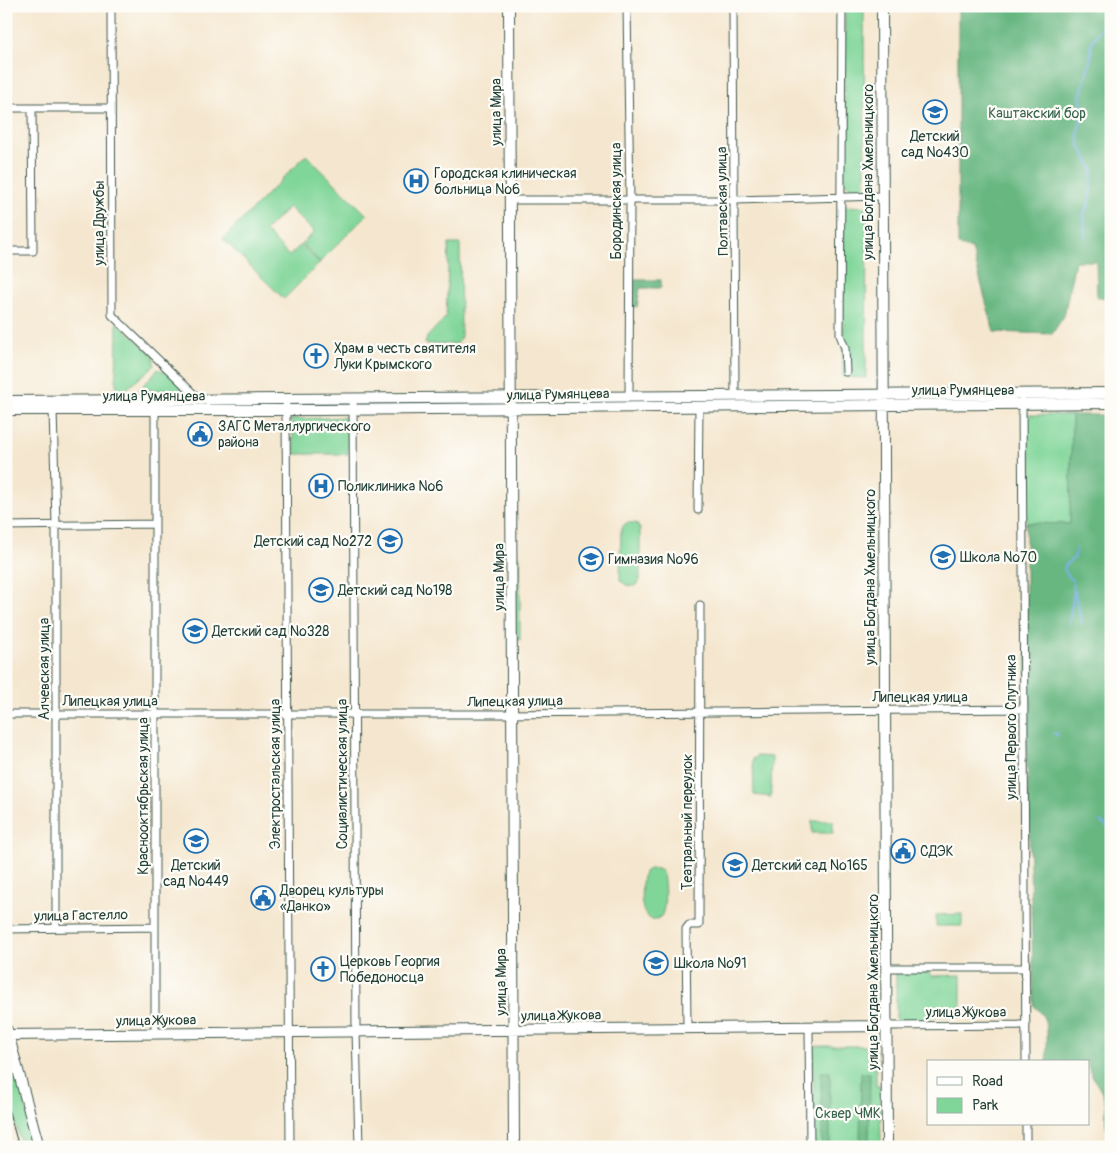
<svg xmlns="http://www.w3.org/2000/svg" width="1117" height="1153" viewBox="0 0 1117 1153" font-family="Pangolin,sans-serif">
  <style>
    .green { fill: #80d699; stroke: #508a66 }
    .forest { fill: #68b781; stroke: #447a5a }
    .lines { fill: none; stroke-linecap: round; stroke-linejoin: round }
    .stream { stroke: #7bb0e9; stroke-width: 2 }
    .street-casing { stroke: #3f564b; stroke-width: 9 }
    .secondary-casing { stroke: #3f564b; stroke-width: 12 }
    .street { stroke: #fff; stroke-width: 7 }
    .secondary { stroke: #fff; stroke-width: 10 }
    .tram { stroke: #1f3d34; stroke-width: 1 }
    .labels { text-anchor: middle; stroke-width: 4.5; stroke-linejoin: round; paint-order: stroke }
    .street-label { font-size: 14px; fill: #1f3d34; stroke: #fdfcf7 }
    .park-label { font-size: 14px; fill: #37634d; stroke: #fdfcf7 }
    .poi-label { font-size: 14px; fill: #1f3d34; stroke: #fdfcf7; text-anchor: start }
  </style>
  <rect width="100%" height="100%" fill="#fdfcf7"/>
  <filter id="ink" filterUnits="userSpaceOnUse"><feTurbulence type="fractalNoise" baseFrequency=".02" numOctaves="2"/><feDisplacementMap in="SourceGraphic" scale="10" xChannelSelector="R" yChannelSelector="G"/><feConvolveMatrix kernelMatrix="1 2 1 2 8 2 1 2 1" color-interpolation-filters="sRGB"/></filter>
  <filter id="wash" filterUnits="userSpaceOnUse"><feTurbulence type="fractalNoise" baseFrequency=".0096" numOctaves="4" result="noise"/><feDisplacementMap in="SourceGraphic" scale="20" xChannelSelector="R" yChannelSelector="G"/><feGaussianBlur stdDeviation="1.12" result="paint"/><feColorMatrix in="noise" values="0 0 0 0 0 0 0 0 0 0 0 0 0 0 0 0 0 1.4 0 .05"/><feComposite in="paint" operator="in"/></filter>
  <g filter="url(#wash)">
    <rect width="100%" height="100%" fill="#f5e7cf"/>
    <!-- green -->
    <path class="green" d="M845,6h19l1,186h-2l-2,-5 -9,1 -8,-6z
      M306,155l61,60 -47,47 -18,-18 12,-12 -25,-25 -24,24 24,25 12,-11 19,18 -36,36 -61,-60z
      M844,206l23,1 -1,171 -23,-1z
      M449,244h11l1,93 -4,7h-32l2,-7 19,-20z
      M117,322l37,34v10l-30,25 -8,-5z
      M167,368l21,22h-49l19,-21 5,3z
      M1027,415h45l-2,109 -44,-1z
      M348,417v37h-53l-4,-35z
      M626,523h10l4,6v51l-5,6 -9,-1 -6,-5 1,-51z
      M515,557h5v83h-5z
      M757,756l15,1 -1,40 -17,-2 -1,-36z
      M812,821h21v12h-21z
      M650,869c4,0 8,-1 11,2 5,5 5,40 0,45 -3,3 -4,3 -7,3 -17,1 -13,-36 -10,-47z
      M962,914v12h-26v-11z
      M928,971l4,5 29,-1v41h-28l-4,5h-33v-49z
      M813,1046h63v40h4l1,61h-67z
      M12,1057l25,90h-15l-16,-56 2,-5 -2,-28z"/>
    <!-- forest -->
    <path class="forest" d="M958,6h153v292l-14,-1 -1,-36h-21l-11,55 -12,18 -58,-2 -22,-83 -14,-4z
      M632,280h29v8h-21l-3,19 -6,-1z
      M1072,415h39v721c-9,-11 -3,-22 -6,-35 -4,-16 -17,-24 -17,-39h-41c-1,-20 5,-43 -13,-56l-8,-281v-202l44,1z
      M821,1072h9v75h-8z
      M861,1073h9l-1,74h-9z"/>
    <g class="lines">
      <!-- stream -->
      <path class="stream" d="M1085,237l-1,-24 5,-10 4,-33 -14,-26 -1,-9 5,-28 -3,-9 11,-41v-14l20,-29
        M1075,592l7,32
        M1069,623l5,-32 -1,-9 -9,-12 1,-5 10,-8 1,-9
        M1054,733l4,2
        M1100,822l11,7"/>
    </g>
  </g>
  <g filter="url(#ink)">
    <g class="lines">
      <!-- street casing -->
      <g class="street-casing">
        <path id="street" d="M111,6l1,309 89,86
          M627,6l3,194 -1,196
          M733,6l2,389
          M842,6l-2,329 5,13 1,24
          M6,108h105
          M510,200h226l147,-4
          M6,251h27l-1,-143
          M353,400l3,630 3,117
          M1022,401l4,661
          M286,406l4,741
          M53,409l3,116v403
          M155,409v624
          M698,510l1,-104
          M6,526l149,-2
          M6,714h498l520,-5
          M6,929l149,-2
          M887,968h138
          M809,1026l1,121
          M887,1026l139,-1
          M687,1027l-1,-98 3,-4h10l1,-320
          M1026,1124v23"/>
      </g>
      <!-- secondary casing -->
      <g class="secondary-casing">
        <path id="secondary" d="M509,6l5,1141
          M882,6l5,1141
          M6,401l1105,-8
          M6,410h312l793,-7
          M7,1030l32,117
          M6,1035l881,-9"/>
      </g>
      <!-- street -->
      <use href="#street" class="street"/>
      <!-- secondary -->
      <use href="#secondary" class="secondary"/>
      <!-- tram -->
      <path class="tram" d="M6,1102l13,45"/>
    </g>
  </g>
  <!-- icons -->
  <defs>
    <g id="school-ring" transform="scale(1.25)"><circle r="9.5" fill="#fdfcf7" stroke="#1f6fb2" stroke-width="1.5"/><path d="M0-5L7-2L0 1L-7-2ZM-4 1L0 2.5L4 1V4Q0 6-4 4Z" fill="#1f6fb2"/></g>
    <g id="hospital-ring" transform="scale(1.25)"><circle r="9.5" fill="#fdfcf7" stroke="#1f6fb2" stroke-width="1.5"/><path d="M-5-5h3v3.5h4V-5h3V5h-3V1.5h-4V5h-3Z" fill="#1f6fb2"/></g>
    <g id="church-ring" transform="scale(1.25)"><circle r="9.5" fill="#fdfcf7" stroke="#1f6fb2" stroke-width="1.5"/><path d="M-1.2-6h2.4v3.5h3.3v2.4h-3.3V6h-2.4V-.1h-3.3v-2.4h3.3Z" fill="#1f6fb2"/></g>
    <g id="civic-ring" transform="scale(1.25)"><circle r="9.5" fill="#fdfcf7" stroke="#1f6fb2" stroke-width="1.5"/><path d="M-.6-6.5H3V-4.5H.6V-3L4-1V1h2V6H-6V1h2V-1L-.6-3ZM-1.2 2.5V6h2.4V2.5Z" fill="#1f6fb2"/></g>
  </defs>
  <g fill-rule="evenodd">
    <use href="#school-ring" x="935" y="112"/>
    <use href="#hospital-ring" x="416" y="181"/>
    <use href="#church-ring" x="316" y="356"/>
    <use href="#civic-ring" x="200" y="434"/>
    <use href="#hospital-ring" x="321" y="486"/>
    <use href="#school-ring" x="390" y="541"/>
    <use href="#school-ring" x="943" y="557"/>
    <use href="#school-ring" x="591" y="559"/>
    <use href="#school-ring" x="321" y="590"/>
    <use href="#school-ring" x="195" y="631"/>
    <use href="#school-ring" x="196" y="841"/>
    <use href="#civic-ring" x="903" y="851"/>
    <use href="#school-ring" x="735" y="865"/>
    <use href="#civic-ring" x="263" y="898"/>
    <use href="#school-ring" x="656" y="963"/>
    <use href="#church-ring" x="323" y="969"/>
  </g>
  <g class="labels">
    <!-- street labels -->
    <g class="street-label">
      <text transform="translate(496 112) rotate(-90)" y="5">улица Мира</text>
      <text transform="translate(868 172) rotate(-90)" y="5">улица Богдана Хмельницкого</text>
      <text transform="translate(616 201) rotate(-90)" y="5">Бородинская улица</text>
      <text transform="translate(722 201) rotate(-91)" y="5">Полтавская улица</text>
      <text transform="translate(99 223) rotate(-90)" y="5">улица Дружбы</text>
      <text x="963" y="395">улица Румянцева</text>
      <text transform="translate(558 394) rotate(-1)" y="5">улица Румянцева</text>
      <text x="154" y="401">улица Румянцева</text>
      <text transform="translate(499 577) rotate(-90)" y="5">улица Мира</text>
      <text transform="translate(870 577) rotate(-90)" y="5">улица Богдана Хмельницкого</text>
      <text transform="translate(44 669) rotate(-90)" y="5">Алчевская улица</text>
      <text x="920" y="702">Липецкая улица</text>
      <text x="110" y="706">Липецкая улица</text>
      <text transform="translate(515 701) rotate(-1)" y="5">Липецкая улица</text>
      <text transform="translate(1011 727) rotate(-90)" y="5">улица Первого Спутника</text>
      <text transform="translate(275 774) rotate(-90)" y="5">Электростальская улица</text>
      <text transform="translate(342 774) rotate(-90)" y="5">Социалистическая улица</text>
      <text transform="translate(143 796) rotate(-90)" y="5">Краснооктябрьская улица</text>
      <text transform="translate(687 822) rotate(-90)" y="5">Театральный переулок</text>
      <text transform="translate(81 915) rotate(-1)" y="5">улица Гастелло</text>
      <text transform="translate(501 982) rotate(-90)" y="5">улица Мира</text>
      <text transform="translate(873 982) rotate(-90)" y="5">улица Богдана Хмельницкого</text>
      <text x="966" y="1017">улица Жукова</text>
      <text transform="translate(561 1015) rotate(-1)" y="5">улица Жукова</text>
      <text transform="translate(156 1020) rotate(-1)" y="5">улица Жукова</text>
    </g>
    <!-- park labels -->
    <g class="park-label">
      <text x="1037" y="118">Каштакский бор</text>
      <text x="848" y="1118">Сквер ЧМК</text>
    </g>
    <!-- poi labels -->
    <g class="poi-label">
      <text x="935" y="141" text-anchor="middle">Детский<tspan x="935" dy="16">сад №430</tspan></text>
      <text x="434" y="178">Городская клиническая<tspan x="434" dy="16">больница №6</tspan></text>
      <text x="334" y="353">Храм в честь святителя<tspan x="334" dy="16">Луки Крымского</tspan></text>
      <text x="218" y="431">ЗАГС Металлургического<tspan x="218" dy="16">района</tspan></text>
      <text x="338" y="491">Поликлиника №6</text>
      <text x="372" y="546" text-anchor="end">Детский сад №272</text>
      <text x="960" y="562">Школа №70</text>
      <text x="608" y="564">Гимназия №96</text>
      <text x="338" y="595">Детский сад №198</text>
      <text x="212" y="636">Детский сад №328</text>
      <text x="920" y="856">СДЭК</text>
      <text x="196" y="870" text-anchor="middle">Детский<tspan x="196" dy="16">сад №449</tspan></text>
      <text x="752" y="870">Детский сад №165</text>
      <text x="280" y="895">Дворец культуры<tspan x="280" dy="16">«Данко»</tspan></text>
      <text x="340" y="966">Церковь Георгия<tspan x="340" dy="16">Победоносца</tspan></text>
      <text x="674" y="968">Школа №91</text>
    </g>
  </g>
  <!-- margin -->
  <rect width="1117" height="1153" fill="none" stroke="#fdfcf7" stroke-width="25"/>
  <!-- legend -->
  <rect x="927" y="1060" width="162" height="65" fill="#fdfcf7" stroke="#a4b0a9"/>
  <rect x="937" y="1077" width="25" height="8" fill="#ffffff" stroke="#a4b0a9"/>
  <text x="972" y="1086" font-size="15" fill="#1f3d34">Road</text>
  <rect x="937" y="1098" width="25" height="15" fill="#80d699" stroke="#a4b0a9"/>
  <text x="972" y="1110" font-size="15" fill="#1f3d34">Park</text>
</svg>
